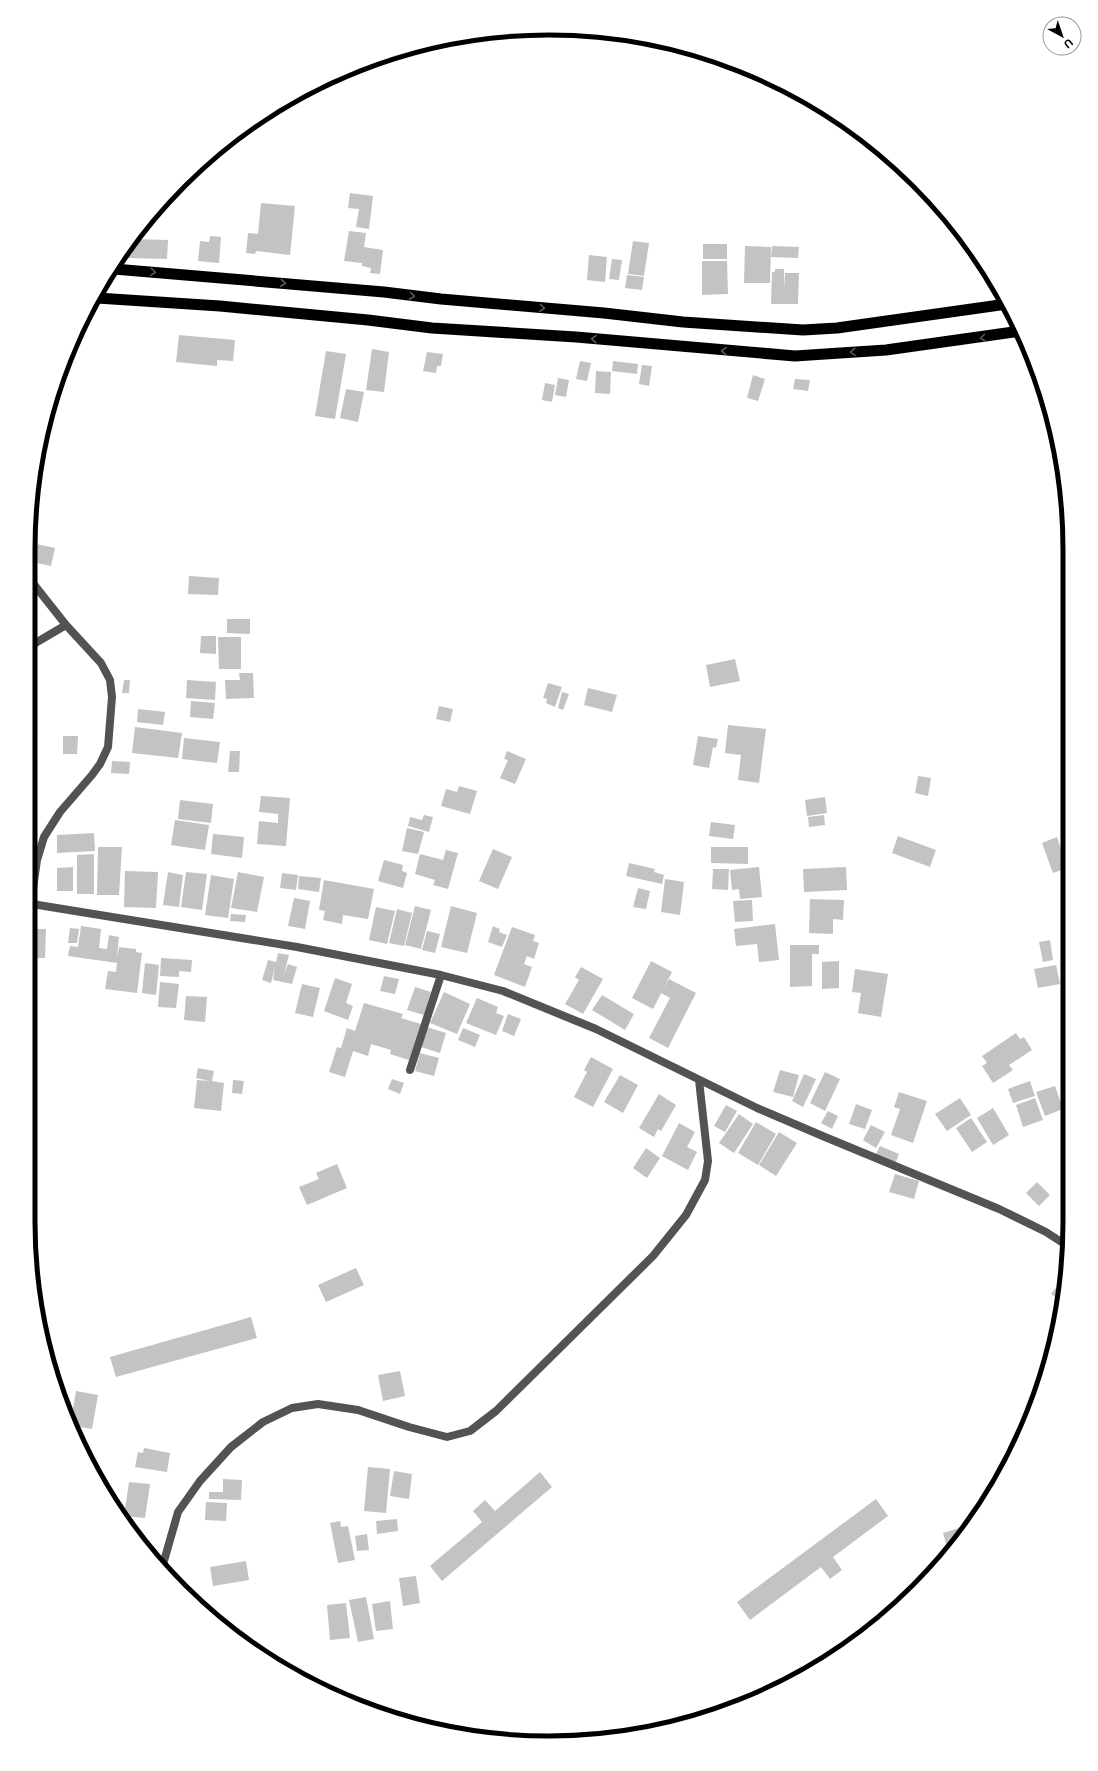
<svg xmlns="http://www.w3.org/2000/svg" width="1098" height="1771" viewBox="0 0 1098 1771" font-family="Arial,sans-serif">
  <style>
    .building { fill: #c3c3c3 }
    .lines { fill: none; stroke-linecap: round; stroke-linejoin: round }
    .minor { stroke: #535353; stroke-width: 8 }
    .trunk { stroke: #000; stroke-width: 11 }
    .oneway { stroke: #595959 }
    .rim { fill: none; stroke: #000; stroke-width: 5 }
  </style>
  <rect width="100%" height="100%" fill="#fff"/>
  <!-- building -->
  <path class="building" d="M350,193l23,3 -4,33 -13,-2 3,-18 -11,-1z
    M261,203l34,3 -5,49 -34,-4 -1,3 -9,-1 2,-20 10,1z
    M349,231l17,2 -2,14 19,3 -3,24 -10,-1 1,-5 -9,-2v-3l-18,-2z
    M210,236l11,1 -2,26 -21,-2 2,-20 9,1z
    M131,239l37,1 -1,19 -40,-1v-11z
    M633,241l16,2 -5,33 -16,-2z
    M703,244h24v15h-24z
    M745,246l26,1 -1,36h-26z
    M772,246l27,1 -1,11 -27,-1z
    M589,255l18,2 -2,25 -18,-2z
    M612,259l10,1 -3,20 -10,-1z
    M702,261h25l1,33 -26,1z
    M775,269h9v20l1,-16h14l-1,31h-27l1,-32h3z
    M627,275l17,2 -2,13 -17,-2z
    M179,335l56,5 -2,21 -16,-1v6l-41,-4z
    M372,349l17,3 -5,40 -18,-2z
    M326,351l20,3 -11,65 -20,-3z
    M427,352l16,2 -2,12h-4l-1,7 -13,-2z
    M580,361l11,2 -4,18 -11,-2z
    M613,361l25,3 -1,10 -25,-3z
    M642,365l10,1 -3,20 -10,-2z
    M596,371l15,1 -1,22 -15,-1z
    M753,375l12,4 -7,22 -11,-3z
    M558,378l11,2 -3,17 -11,-2z
    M795,379l15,1 -2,11 -15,-2z
    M545,383l10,2 -3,17 -10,-2z
    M346,389l18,3 -6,30 -18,-4z
    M32,543l23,5 -4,18 -19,-4z
    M189,576l30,2 -1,17 -30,-1z
    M227,619h23v15l-23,-1z
    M201,636h15v18l-16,-1z
    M218,637h23v32h-22z
    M735,659l5,22 -30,6 -4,-22z
    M239,673h14l1,25 -28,1 -1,-19h15z
    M124,680h6l-1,13h-7z
    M187,680l29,2 -1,18 -29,-2z
    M548,683l14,4 -7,20 -9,-4 1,-4 -4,-1z
    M588,688l29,7 -5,17 -28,-7z
    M562,692l7,2 -6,16 -5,-2z
    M191,701l24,2 -2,16 -23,-2z
    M439,706l14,3 -3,13 -14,-3z
    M138,709l27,3 -2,13 -26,-3z
    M728,725l38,4 -7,54 -21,-3 3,-25 -16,-2z
    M135,727l47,6 -4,25 -46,-5z
    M63,736h15l-1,18h-14z
    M698,736l20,3 -2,9 -3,-1 -4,21 -16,-3z
    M184,738l36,4 -3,21 -35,-4z
    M230,751h10l-1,21h-11z
    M507,751l19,8 -11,25 -15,-6 8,-18 -4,-1z
    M112,761l18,1 -1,12 -18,-1z
    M918,776l13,2 -3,18 -13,-3z
    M459,786l18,5 -7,23 -29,-8 5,-17 11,3z
    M261,796l29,2 -4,48 -29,-2 2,-23 19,2v-9l-19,-2z
    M825,797l2,16 -20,3 -2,-16z
    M180,800l33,4 -2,19 -33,-4z
    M424,815l9,2 -4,15 -21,-6 2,-9 12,3z
    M824,815l1,10 -16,2 -1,-10z
    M175,820l34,5 -4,25 -34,-5z
    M711,822l24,3 -2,14 -24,-3z
    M407,828l17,4 -6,22 -16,-3z
    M94,833l1,18 -38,2v-18z
    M213,834l31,3 -2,21 -31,-4z
    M898,836l38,14 -6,17 -38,-14z
    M1057,837l10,31 -14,5 -11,-30z
    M98,847h24l-3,48h-22z
    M711,847h37v17l-37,-1z
    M493,849l19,8 -14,32 -19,-8z
    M446,850l12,3 -10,36 -15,-4 2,-5 -20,-6 5,-20 23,6z
    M94,854v40h-17v-39z
    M384,860l19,5 -1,6 5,2 -4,15 -25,-7z
    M629,863l26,6 -1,3 10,3 -2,9 -36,-8z
    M73,867v24h-16v-23z
    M759,867l3,30 -22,2 -1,-10 -7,1 -2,-20z
    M846,867l1,23 -43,2 -1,-23z
    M713,869h16l-1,21 -16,-1z
    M125,871l33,1 -2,36 -32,-1z
    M168,872l15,3 -4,32 -16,-2z
    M186,872l21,2 -5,36 -21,-3z
    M238,872l26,5 -7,35 -26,-4z
    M282,873l16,2 -2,15 -16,-2z
    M211,875l23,4 -6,39 -23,-3z
    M299,876l22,2 -2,14 -21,-3z
    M665,879l19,3 -4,33 -19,-3z
    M324,880l50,9 -6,30 -25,-4 -1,9 -19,-4 2,-9 -6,-1z
    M638,888l12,3 -4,18 -13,-2z
    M294,898l16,3 -5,28 -17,-3z
    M810,899l34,1 -1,20 -10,-1v15l-24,-1z
    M752,900l1,21 -18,1 -2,-21z
    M415,906l16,4 -10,39 -16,-4z
    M451,906l26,7 -10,40 -26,-6z
    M376,907l19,4 -8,33 -18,-4z
    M397,909l15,4 -8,33 -15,-3z
    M231,914l15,1 -1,7 -15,-1z
    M775,924l4,36 -20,2 -2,-18 -21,2 -2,-17z
    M81,926l20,3 -2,19 8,1 2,-14 10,2 -2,21 2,-11 17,2v3l6,1 -5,40 -32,-4 3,-18 8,1 1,-9 -49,-7 2,-10 8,1z
    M493,926l7,3 -1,3 8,3 -5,12 -14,-5z
    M512,927l23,8 -2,6 6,2 -5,16 -7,-3 -3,8 8,3 -7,20 -31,-12z
    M70,928l9,1 -2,14h-9z
    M32,929h14l-1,29h-13z
    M427,931l13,3 -5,19 -13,-3z
    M1050,940l3,20 -10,2 -4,-20z
    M790,945h29v9h-7v32l-22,1z
    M278,953l11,2 -5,19 4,-10 9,3 -5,17 -19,-4 2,-13 -4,16 -9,-3 6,-20 8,2z
    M161,958l31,2 -1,12 -12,-1v6l-19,-1z
    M651,961l21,11 -19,37 -21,-11z
    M839,961v27l-17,1v-27z
    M145,963l14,2 -3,30 -14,-2z
    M1056,965l4,19 -22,4 -4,-19z
    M581,967l22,12 -20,35 -18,-10 14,-24 -4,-3z
    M855,969l33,5 -7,43 -23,-4 3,-20 -9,-1z
    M384,976l15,3 -4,15 -15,-3z
    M335,978l17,6 -6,19 7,3 -5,14 -24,-9z
    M669,979l27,14 -28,55 -19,-10 21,-40 -9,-5z
    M160,982l19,2 -3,24 -18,-1z
    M302,984l18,4 -7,29 -18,-4z
    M415,987l16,5 -7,23 -17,-5z
    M444,992l26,12 -13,30 -27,-11z
    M602,995l32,19 -9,16 -33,-20z
    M186,996l21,1 -2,25 -21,-2z
    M477,998l21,9 -2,6 8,3 -8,19 -30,-12z
    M364,1003l39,11 -2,4 20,6 -12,36 -19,-6 1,-4 -20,-6 -3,12 -15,-5 -8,26 -16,-5 8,-25 11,3 -7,-2 6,-20 8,3z
    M508,1014l13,5 -7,17 -12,-5z
    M427,1027l19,6 -6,20 -19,-6z
    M463,1028l17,7 -5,12 -17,-7z
    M1016,1033l4,6 4,-2 8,13 -23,15 4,5 -20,13 -11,-17 5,-3 -5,-7z
    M420,1053l19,5 -5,18 -19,-5z
    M591,1057l22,12 -20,38 -19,-10 13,-25 -3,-2z
    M198,1068l16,3 -2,10 12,2 -3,28 -27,-3 3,-28 13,1 -14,-3z
    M780,1070l19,5 -6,22 -20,-5z
    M825,1072l15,7 -15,32 -15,-8z
    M804,1074l12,5 -13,28 -11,-6z
    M620,1075l18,10 -15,28 -19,-11z
    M392,1079l12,4 -4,11 -12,-5z
    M233,1080l11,1 -2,13 -10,-1z
    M1030,1081l5,15 -22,7 -5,-14z
    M1055,1086l8,23 -18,7 -9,-24z
    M899,1092l28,9 -14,42 -22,-8 9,-26 -6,-2z
    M659,1094l17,11 -15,26 -3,-2 -4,8 -15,-9z
    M960,1098l11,17 -24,16 -12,-17z
    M1035,1098l8,22 -20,7 -7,-22z
    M856,1104l16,6 -7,19 -16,-5z
    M726,1105l11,6 -12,21 -11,-6z
    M993,1108l16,27 -16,10 -16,-27z
    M828,1111l10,5 -6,13 -11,-6z
    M739,1114l14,10 -19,29 -15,-10z
    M971,1118l16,24 -15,10 -16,-24z
    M756,1122l20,12 -18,31 -20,-12z
    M679,1123l16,9 -8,15 10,5 -9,18 -26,-14z
    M871,1125l14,7 -9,16 -13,-8z
    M779,1132l18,11 -21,33 -17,-11z
    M880,1146l19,8 -4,10 -20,-8z
    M646,1148l14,10 -13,20 -14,-10z
    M337,1164l10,24 -40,17 -8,-18 20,-8 -3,-6z
    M895,1174l24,7 -5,18 -25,-7z
    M1037,1182l13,13 -11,11 -13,-13z
    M356,1268l8,17 -38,17 -8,-17z
    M1066,1274v16l-4,12 -11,-8z
    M251,1317l6,21 -141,39 -6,-20z
    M400,1371l5,25 -22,5 -5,-26z
    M76,1391l22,4 -6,34 -18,-3 -3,-6z
    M144,1448l26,5 -3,19 -32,-5 3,-15 5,1z
    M368,1467l22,2 -4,44 -22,-2z
    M394,1471l18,3 -3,25 -19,-3z
    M540,1472l12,15 -110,94 -12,-15 52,-44 -9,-11 12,-11 10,11z
    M223,1479l19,1 -1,20 -32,-1v-7h14z
    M129,1482l21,2 -5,34 -21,-2z
    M876,1499l12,17 -55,41 9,13 -12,9 -9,-12 -71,53 -13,-18z
    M206,1502l21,1 -1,18 -21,-1z
    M397,1519l1,12 -21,3 -1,-13z
    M340,1521l1,6 7,-1 7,34 -17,3 -8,-40z
    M966,1526l1,5 -5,8 -13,15 -6,-21z
    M367,1534l2,16 -12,1 -2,-15z
    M246,1561l3,19 -36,6 -3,-19z
    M416,1576l4,27 -17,3 -4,-28z
    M366,1597l8,42 -16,3 -9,-42z
    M390,1601l3,28 -17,2 -4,-27z
    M346,1603l4,35 -20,2 -3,-35z
    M595,1731l2,6 -19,2z"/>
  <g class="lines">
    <!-- minor -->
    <path class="minor" d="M32,582l34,43 35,38 9,17 2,17 -4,50 -8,17 -8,11 -32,37 -16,25 -7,23 -5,36
      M32,645l34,-20
      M32,904l265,43 144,28 62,16 93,38 161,79 68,29 174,72 47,23 20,13
      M410,1070l31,-95
      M162,1568l16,-56 22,-31 31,-34 32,-25 29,-14 26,-4 40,6 51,17 38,10 23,-6 26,-20 157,-155 33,-41 19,-35 3,-19 -9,-81"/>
    <!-- trunk -->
    <path class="trunk" d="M114,269l270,23 57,7 163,14 79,9 120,8 34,-2 170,-24
      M97,298l123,8 148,14 64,8 144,9 219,19 91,-6 135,-19"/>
  </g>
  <!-- one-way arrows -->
  <defs><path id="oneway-chevron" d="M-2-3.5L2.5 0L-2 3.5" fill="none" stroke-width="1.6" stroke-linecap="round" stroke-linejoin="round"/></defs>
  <g class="oneway">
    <use href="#oneway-chevron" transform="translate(153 272) rotate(5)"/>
    <use href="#oneway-chevron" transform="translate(283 283) rotate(5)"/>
    <use href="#oneway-chevron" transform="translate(412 296) rotate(7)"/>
    <use href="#oneway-chevron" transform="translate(542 308) rotate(5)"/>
    <use href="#oneway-chevron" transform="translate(983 338) rotate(173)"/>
    <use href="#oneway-chevron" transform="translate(594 339) rotate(-175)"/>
    <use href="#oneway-chevron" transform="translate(724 351) rotate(-176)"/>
    <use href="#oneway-chevron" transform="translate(853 352) rotate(176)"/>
  </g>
  <!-- crop -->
  <path d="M0 0H1098V1771H0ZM549 35H549A514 514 0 0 1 1063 549V1222A514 514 0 0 1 549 1736H549A514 514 0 0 1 35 1222V549A514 514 0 0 1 549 35Z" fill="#fff" fill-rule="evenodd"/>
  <path class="rim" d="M549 35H549A514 514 0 0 1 1063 549V1222A514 514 0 0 1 549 1736H549A514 514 0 0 1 35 1222V549A514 514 0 0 1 549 35Z"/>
  <!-- north arrow -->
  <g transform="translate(1062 36) rotate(140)"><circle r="19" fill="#ffffff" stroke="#999999"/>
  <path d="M0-3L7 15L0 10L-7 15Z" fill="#000000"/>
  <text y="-6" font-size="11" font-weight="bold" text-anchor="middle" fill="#000000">U</text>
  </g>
</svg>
